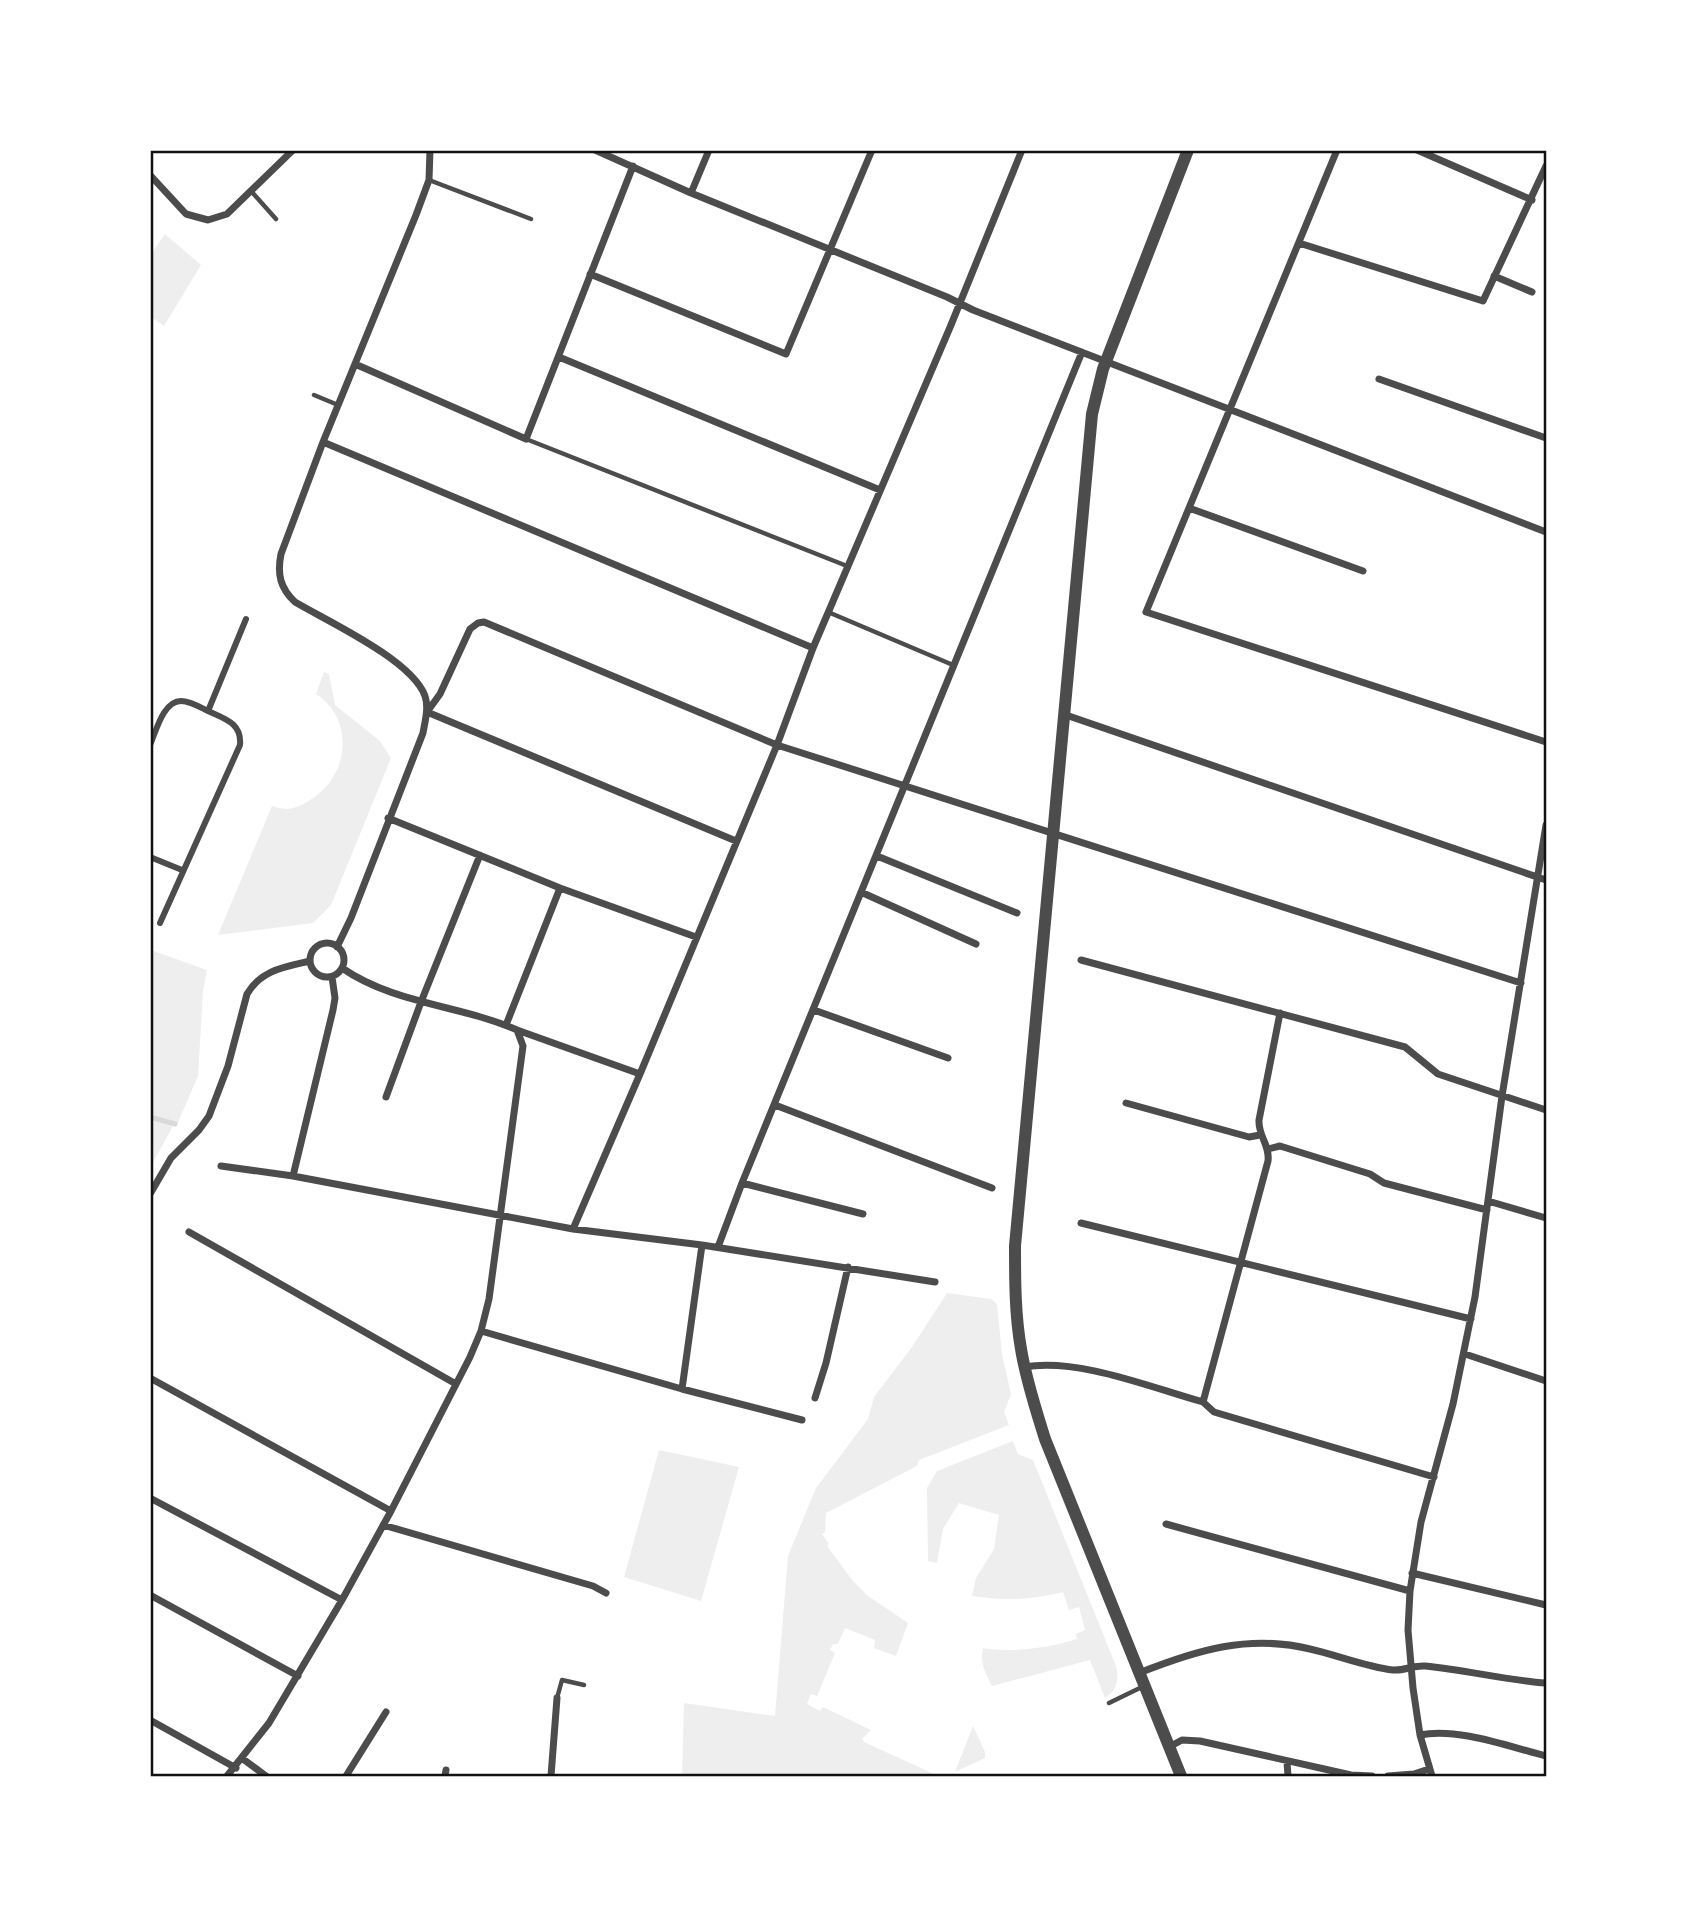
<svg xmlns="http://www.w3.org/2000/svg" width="1697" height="1927" viewBox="0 0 1697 1927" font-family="Roboto,sans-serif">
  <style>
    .green { fill: #eee }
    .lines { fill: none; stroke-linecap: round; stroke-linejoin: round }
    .stream { stroke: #d9d9d9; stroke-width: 5 }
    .service { stroke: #4c4c4c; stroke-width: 4.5 }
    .pedestrian { stroke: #4c4c4c; stroke-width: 6 }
    .minor { stroke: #4c4c4c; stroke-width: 7 }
    .tertiary { stroke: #4c4c4c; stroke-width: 12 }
    .neatline { fill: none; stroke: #111; stroke-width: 2.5 }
  </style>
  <rect width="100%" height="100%" fill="#fff"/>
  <!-- green -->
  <path class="green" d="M165,234l36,31 -37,61 -13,-9v-63z
    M324,672l5,2 6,31 45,36 11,17 -60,147 -18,18 -95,12 54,-129c5,1 11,3 16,3 10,-1 22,-8 29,-14 33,-25 36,-77 -1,-101z
    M151,950l56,20 -4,21 -5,85 -22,51 -3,-1 -22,40z
    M947,1293l44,6 6,5 5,50 9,40 -7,18 5,13 -90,35 -2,6 -91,47 -1,19 -3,2 7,10 -2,2 26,35 15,15 40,27 -12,33 -22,-8 1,-8 -30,-12 -7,16h-5l-3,6 5,3 -18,43 -6,-2 -4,10 13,7 3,-4 48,23 -9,9 2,3 70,32 -2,2h-250l2,-73 91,13 13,-160 28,-68 52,-69 6,-22 38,-50z
    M1013,1441l5,13 15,6 83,206c3,13 2,24 -11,32l-15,-38 -98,26c-6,-13 -13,-23 -9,-38 29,5 66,0 94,-9l-1,-5 9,-4 -6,-23 -10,3 -6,-18c-31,8 -59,9 -91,4l4,-18 18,-29 5,-34 -40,-12 -16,26 -6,34 -9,-2 -1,-73 10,-17z
    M659,1450l80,17 -38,134 -77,-24z
    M973,1726l12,26v6l-30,14z"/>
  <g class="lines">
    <!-- stream -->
    <path class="stream" d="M150,1117l25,7"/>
    <!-- service -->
    <path class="service" d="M429,180l102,39
      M251,191l25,28
      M314,395l24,10
      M526,439l321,127
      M828,612l125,53
      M557,1698l5,-18 22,5
      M1109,1703l35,-17"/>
    <!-- pedestrian -->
    <path class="pedestrian" d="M150,745c6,-13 13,-44 31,-44 9,0 19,6 27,10
      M150,857l32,13
      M160,923l80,-178c2,-22 -15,-26 -32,-34l38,-92"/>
    <!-- minor -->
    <path class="minor" d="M595,150l96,43 256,104 26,13 573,222
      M1337,150l-191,462 400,130
      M1417,150l115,50
      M150,175l36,39 22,6 19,-6 66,-64
      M691,193l18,-43
      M1299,243l184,58 63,-135
      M590,274l196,80 86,-204
      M1494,276l38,16
      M559,357l321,133
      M355,364l171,75 107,-273
      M1379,379l167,59
      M323,442l490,206
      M1189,508l174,63
      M427,712l13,-18 30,-65 8,-6 6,-1 293,123 744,238
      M427,712l309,129
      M1063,714l483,166
      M388,818l172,70 136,49
      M877,856l140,57
      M863,893l113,51
      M310 960a17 17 0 1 1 34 0a17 17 0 1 1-34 0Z
      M337,947l14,-29 72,-185c2,-12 6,-25 2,-37 -13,-36 -96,-74 -130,-94 -15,-14 -18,-28 -14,-48l42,-112 93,-227 13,-35 1,-30
      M1081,960l324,87 33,27 108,36
      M332,977l3,21 -2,12 -40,166 280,53 129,16 233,37
      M814,1010l134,48
      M506,1025l54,-137
      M517,1030l123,44
      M386,1097l35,-95 59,-147
      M1126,1103l123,34 11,-2
      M775,1105l217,83
      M1268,1149l12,-3 90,28 14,9 103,27
      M221,1166l72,10
      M742,1183l121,31
      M150,1194l21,-36 28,-28 10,-14 19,-50 19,-72c14,-24 37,-27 63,-33
      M1488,1201l58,17
      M1081,1223l390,96
      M573,1229l67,-155 137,-329 36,-97 138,-323 71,-175
      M189,1232l267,152
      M718,1247l24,-64 340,-831
      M481,1331l201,58 120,31
      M1465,1354l81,27
      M1024,1367c56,-9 125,20 179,35l11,10 220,65
      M150,1378l241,133
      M682,1389l20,-144
      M815,1398l11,-35 22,-96
      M1203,1402l65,-241c2,-16 -10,-25 -9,-41l21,-107
      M150,1498l192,102
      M1166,1524l244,67
      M383,1525l210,61 13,7
      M1412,1573l134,32
      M150,1595l148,81
      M1139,1673c58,-23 110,-39 171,-24 27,6 56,18 83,21 11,1 21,-5 32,-4 41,4 80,14 121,17
      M150,1720l86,48
      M1420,1735c37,-8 90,12 126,21
      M1169,1747l13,-7 18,1 151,34 21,1
      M243,1759l23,17
      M1287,1762l1,14
      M227,1776l42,-53 73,-123 49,-89 79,-154 11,-26 8,-32 34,-253 -6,-16c-57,-25 -123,-26 -175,-62
      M346,1776l40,-64
      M445,1776l1,-6
      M551,1776l6,-78
      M1388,1776l26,-2 15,-5
      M1432,1776l-12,-41 -7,-47 -5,-58 2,-39 11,-69 32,-118 22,-107 27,-201 44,-271"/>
    <!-- tertiary -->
    <path class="tertiary" d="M1181,1776l-136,-337c-9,-29 -19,-59 -24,-90 -6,-34 -6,-69 -6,-103l77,-832 11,-45 85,-219"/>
  </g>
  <!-- border -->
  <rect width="1697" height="1927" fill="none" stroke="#ffffff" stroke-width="304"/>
  <rect x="152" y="152" width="1393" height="1623" class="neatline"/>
</svg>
